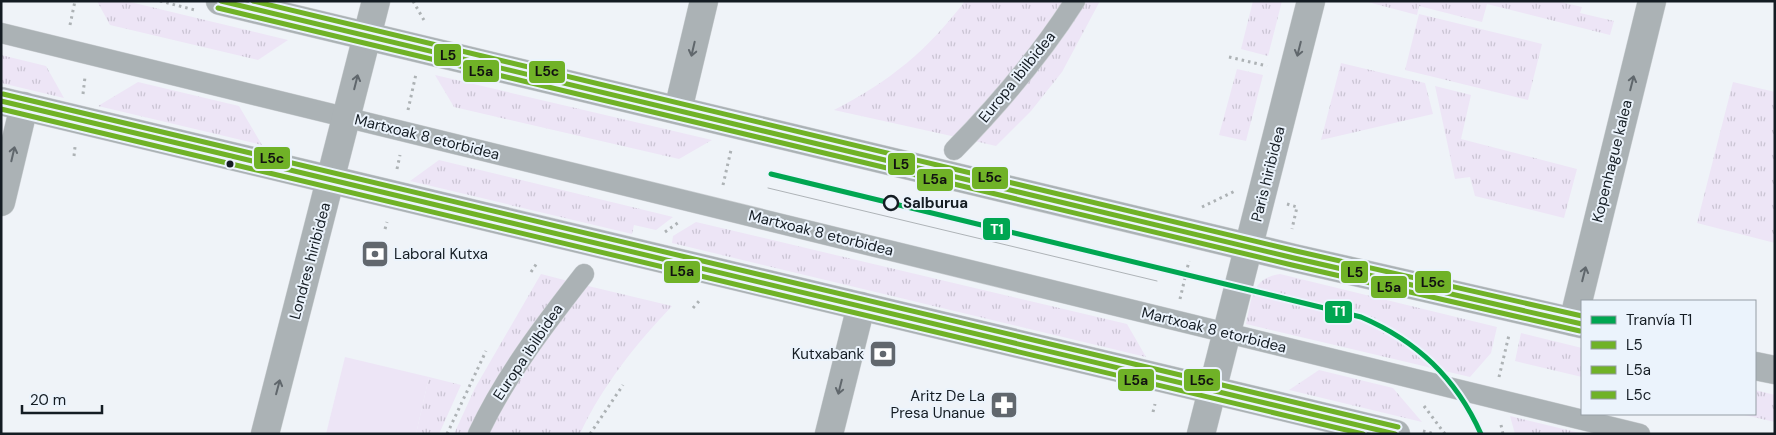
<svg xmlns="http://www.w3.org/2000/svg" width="1776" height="435" viewBox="0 0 1776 435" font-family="'DM Sans',sans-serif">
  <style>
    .grass { fill: url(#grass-tufts) }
    .pitch { fill: #ede5f6 }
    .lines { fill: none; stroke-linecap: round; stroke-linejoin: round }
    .pedestrian-casing { stroke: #cdd1d5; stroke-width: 21 }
    .minor-casing { stroke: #cdd1d5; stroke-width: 29 }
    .tertiary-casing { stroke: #cdd1d5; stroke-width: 29 }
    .path { stroke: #adb2b5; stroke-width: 3; stroke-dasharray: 2.5 4; stroke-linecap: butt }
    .pedestrian { stroke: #abb2b5; stroke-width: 20 }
    .minor { stroke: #abb2b5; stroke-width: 28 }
    .tertiary { stroke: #abb2b5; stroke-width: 28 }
    .tram { stroke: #aeb3b7; stroke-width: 1 }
    .bus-1-casing { stroke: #ebf3fc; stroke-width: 9 }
    .bus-2-casing { stroke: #ebf3fc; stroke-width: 9 }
    .bus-3-casing { stroke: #ebf3fc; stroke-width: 9 }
    .bus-1 { stroke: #70b227; stroke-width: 5 }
    .bus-2 { stroke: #70b227; stroke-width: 5 }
    .bus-3 { stroke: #70b227; stroke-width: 5 }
    .tram-1-casing { stroke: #ebf3fc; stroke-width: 9 }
    .tram-1 { stroke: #00a651; stroke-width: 5 }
    .oneway { stroke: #60676c }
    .bus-dot { fill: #141c23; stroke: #ebf3fc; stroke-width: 2 }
    .stop-dot { fill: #ebf3fc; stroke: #141c23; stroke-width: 2.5 }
    .labels { text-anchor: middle; stroke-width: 4; stroke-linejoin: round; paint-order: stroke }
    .street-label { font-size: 15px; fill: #141c23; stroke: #ebf3fc }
    .stop-label { font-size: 15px; font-weight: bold; fill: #141c23; stroke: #ebf3fc; text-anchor: start }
    .poi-label { font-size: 15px; fill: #141c23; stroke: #ebf3fc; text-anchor: end }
    .line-badge { stroke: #ebf3fc; stroke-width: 2 }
    .badge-label { font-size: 14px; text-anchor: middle; font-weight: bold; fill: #fff }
    .pale-badge-label { font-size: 14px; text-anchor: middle; font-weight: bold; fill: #111 }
  </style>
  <defs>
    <pattern id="grass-tufts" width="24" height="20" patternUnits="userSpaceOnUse" patternTransform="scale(1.25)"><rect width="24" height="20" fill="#ede5f6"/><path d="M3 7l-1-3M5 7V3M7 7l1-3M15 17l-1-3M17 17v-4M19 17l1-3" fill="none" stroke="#cac4d3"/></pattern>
  </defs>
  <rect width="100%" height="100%" fill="#eff3f8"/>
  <!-- grass -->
  <path class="grass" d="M97,1h29l162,39 -30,20 -148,-35z
    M965,1h104l-27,42 -86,94 -122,-27c55,-28 94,-60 131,-109z
    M1081,1h19l-38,71 -31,39 -35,35 -26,-6z
    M1253,1h29l-14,55 -27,-7z
    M1364,1h193l25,6 -2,6 34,8 -4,14 -123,-31 -5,18 -63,-16 -2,9z
    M1419,14l123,30 -14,56 -123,-30z
    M1,55l45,11 18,32 -63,-15z
    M1341,63l84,20 8,31 -112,26z
    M1237,69l26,6 -17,66 -27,-6z
    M435,75l277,65 -33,19 -225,-52z
    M138,82l101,24 23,39 -164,-39z
    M1733,82l42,10v151l-78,-20z
    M1435,86l36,9 -10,44 116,30 -13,49 -89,-22 -5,-19 -15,2z
    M439,160l234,57 -17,13 -22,-5 -2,9 -222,-53z
    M696,222l431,102 19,33 -474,-114 1,-7z
    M541,274l31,8 -100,152h-18l21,-46z
    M1280,274l217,53 -6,26 -21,24 -224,-53c6,-25 5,-46 34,-50z
    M584,285l88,21c-36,38 -70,80 -92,128h-95l25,-48z
    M1521,333l61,15v29l-67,-16z
    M1319,370l74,18 29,34 -133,-32z
    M429,377l32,8 -22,49h-23z
    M1755,390l20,5v27l-35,-8h15z
    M1510,416l74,18h-69z"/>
  <!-- pitch -->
  <path class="pitch" d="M345,357l84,20 -13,57h-90z"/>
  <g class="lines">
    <!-- pedestrian casing -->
    <g class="pedestrian-casing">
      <path id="pedestrian" d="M1,33l1639,401
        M954,150c45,-46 86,-94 121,-149
        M478,434c27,-58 67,-110 106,-160"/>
    </g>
    <!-- minor casing -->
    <g class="minor-casing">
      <path id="minor" d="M678,110l26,-109
        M1,202l23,-96
        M1573,322l79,-321
        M265,434l111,-433
        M829,434l32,-128
        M1201,434l110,-433"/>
    </g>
    <!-- tertiary casing -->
    <g class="tertiary-casing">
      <path id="tertiary" d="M220,1l1074,257 288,66
        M1,101l1395,333
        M1755,366l20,4"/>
    </g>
    <!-- path -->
    <path class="path" d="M160,1l35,9
      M413,1l12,21
      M70,25l5,-24
      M1229,57l38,9
      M83,94l2,-17
      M408,110l8,-36
      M74,156l1,-9
      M397,169l3,-14
      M723,185l8,-35
      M1287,204l10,3 -5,22
      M1202,207l33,-16
      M385,229l2,-7
      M665,232l14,-10
      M531,272l6,-9
      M1180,299l9,-38
      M693,308l7,-8
      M1499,377l10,-42
      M1424,406l21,28
      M1153,412l2,-8
      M1501,425l2,9
      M1423,431l12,3
      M447,434l39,-83
      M590,434l33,-49"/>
    <!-- pedestrian -->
    <use href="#pedestrian" class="pedestrian"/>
    <!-- minor -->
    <use href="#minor" class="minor"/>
    <!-- tertiary -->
    <use href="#tertiary" class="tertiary"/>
    <!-- tram -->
    <path class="tram" d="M768,188l389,93"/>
    <!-- bus-1 casing -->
    <g class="bus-1-casing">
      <path id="bus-1" d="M221,1l1073,257 288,66
        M1,101l1394,333"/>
    </g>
    <!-- bus-2 casing -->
    <g class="bus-2-casing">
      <path id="bus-2" d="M218,8l1074,257 288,66
        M1,109l1362,325"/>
    </g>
    <!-- bus-3 casing -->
    <g class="bus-3-casing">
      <path id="bus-3" d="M253,1l1043,250 286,65
        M3,94l1395,333"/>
    </g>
    <!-- bus-1 -->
    <use href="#bus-1" class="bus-1"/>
    <!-- bus-2 -->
    <use href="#bus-2" class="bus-2"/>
    <!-- bus-3 -->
    <use href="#bus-3" class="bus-3"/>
    <!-- tram-1 casing -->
    <g class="tram-1-casing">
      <path id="tram-1" d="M771,174l590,143c56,24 95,61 120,117"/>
    </g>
    <!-- tram-1 -->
    <use href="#tram-1" class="tram-1"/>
  </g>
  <!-- one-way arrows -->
  <defs><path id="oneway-shaft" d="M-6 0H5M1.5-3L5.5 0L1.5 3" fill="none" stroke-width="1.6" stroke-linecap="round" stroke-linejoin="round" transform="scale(1.25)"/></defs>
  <g class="oneway">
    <use href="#oneway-shaft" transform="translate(693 49) rotate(103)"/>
    <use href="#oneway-shaft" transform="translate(1299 49) rotate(104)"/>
    <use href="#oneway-shaft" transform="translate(356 82) rotate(-76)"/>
    <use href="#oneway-shaft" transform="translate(1632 83) rotate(-76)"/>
    <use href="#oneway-shaft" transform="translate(13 154) rotate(-77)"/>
    <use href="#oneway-shaft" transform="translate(1584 274) rotate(-76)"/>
    <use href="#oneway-shaft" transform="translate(278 387) rotate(-75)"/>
    <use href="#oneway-shaft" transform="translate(840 387) rotate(104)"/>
  </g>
  <!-- icons -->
  <defs>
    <g id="bank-square" transform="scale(1.4375)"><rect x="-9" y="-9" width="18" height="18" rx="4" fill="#61676e" stroke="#ebf3fc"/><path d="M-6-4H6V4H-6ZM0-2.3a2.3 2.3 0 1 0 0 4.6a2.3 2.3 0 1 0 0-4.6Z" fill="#fff"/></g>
    <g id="pharmacy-square" transform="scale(1.4375)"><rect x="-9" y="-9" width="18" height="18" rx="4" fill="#61676e" stroke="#ebf3fc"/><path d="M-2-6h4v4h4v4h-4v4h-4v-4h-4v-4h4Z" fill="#fff"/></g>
  </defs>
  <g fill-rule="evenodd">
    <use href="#bank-square" x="375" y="254"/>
    <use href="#bank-square" x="883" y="354"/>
    <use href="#pharmacy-square" x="1004" y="405"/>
  </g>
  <!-- markers -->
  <circle class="bus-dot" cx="230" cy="164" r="4.5"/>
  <circle class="stop-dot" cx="891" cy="203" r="7"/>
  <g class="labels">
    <!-- street labels -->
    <g class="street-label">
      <text transform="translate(1017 77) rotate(-51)" y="5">Europa ibilbidea</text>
      <text transform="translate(427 137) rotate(14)" y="5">Martxoak 8 etorbidea</text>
      <text transform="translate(1612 161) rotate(-76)" y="5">Kopenhague kalea</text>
      <text transform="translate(1268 174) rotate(-76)" y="5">Paris hiribidea</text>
      <text transform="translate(821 233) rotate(14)" y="5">Martxoak 8 etorbidea</text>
      <text transform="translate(310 261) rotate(-75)" y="5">Londres hiribidea</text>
      <text transform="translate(1214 330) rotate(14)" y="5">Martxoak 8 etorbidea</text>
      <text transform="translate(528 352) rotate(-56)" y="5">Europa ibilbidea</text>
    </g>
    <!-- stop labels -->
    <g class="stop-label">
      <text x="903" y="208">Salburua</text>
    </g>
    <!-- poi labels -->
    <g class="poi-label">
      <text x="394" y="259" text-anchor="start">Laboral Kutxa</text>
      <text x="864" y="359">Kutxabank</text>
      <text x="985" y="401">Aritz De La<tspan x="985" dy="17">Presa Unanue</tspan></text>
    </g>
  </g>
  <g class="line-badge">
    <rect x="433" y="43" width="29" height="24" rx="5" fill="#70b227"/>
    <rect x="462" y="59" width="38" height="24" rx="5" fill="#70b227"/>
    <rect x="528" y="60" width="38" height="24" rx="5" fill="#70b227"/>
    <rect x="253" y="146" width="38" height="24" rx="5" fill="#70b227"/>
    <rect x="887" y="152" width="29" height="24" rx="5" fill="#70b227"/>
    <rect x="971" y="166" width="38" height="24" rx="5" fill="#70b227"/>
    <rect x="916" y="168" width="38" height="24" rx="5" fill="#70b227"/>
    <rect x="982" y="217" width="29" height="24" rx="5" fill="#00a651"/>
    <rect x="663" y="260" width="38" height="24" rx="5" fill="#70b227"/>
    <rect x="1340" y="260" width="29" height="24" rx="5" fill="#70b227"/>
    <rect x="1414" y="270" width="38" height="24" rx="5" fill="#70b227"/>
    <rect x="1370" y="275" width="38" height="24" rx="5" fill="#70b227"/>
    <rect x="1324" y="300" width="29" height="24" rx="5" fill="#00a651"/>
    <rect x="1117" y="368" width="38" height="24" rx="5" fill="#70b227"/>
    <rect x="1183" y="368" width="38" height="24" rx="5" fill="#70b227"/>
  </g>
  <g class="badge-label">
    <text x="997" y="234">T1</text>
    <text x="1339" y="316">T1</text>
  </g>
  <g class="pale-badge-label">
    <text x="448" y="60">L5</text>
    <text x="481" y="76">L5a</text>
    <text x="547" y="76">L5c</text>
    <text x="272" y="163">L5c</text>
    <text x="901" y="169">L5</text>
    <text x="990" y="182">L5c</text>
    <text x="935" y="184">L5a</text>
    <text x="682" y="276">L5a</text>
    <text x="1355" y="277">L5</text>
    <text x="1433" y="287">L5c</text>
    <text x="1389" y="292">L5a</text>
    <text x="1136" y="385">L5a</text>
    <text x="1202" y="385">L5c</text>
  </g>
  <!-- border -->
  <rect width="1776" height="435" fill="none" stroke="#141c23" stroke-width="5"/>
  <!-- legend -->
  <rect x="1581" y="300" width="175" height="115" fill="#ebf3fc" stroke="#959da5"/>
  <rect x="1591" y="316" width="25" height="8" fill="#00a651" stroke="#959da5"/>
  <text x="1626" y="325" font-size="15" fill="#141c23">Tranvía T1</text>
  <rect x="1591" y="341" width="25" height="8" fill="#70b227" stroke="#959da5"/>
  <text x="1626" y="350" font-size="15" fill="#141c23">L5</text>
  <rect x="1591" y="366" width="25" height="8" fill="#70b227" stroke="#959da5"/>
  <text x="1626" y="375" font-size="15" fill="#141c23">L5a</text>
  <rect x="1591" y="391" width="25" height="8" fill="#70b227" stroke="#959da5"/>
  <text x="1626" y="400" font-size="15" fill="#141c23">L5c</text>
  <!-- scale -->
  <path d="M22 405v8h80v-8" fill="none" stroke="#141c23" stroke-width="2.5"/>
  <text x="30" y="405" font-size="15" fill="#141c23" stroke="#ebf3fc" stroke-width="4" paint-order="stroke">20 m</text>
</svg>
